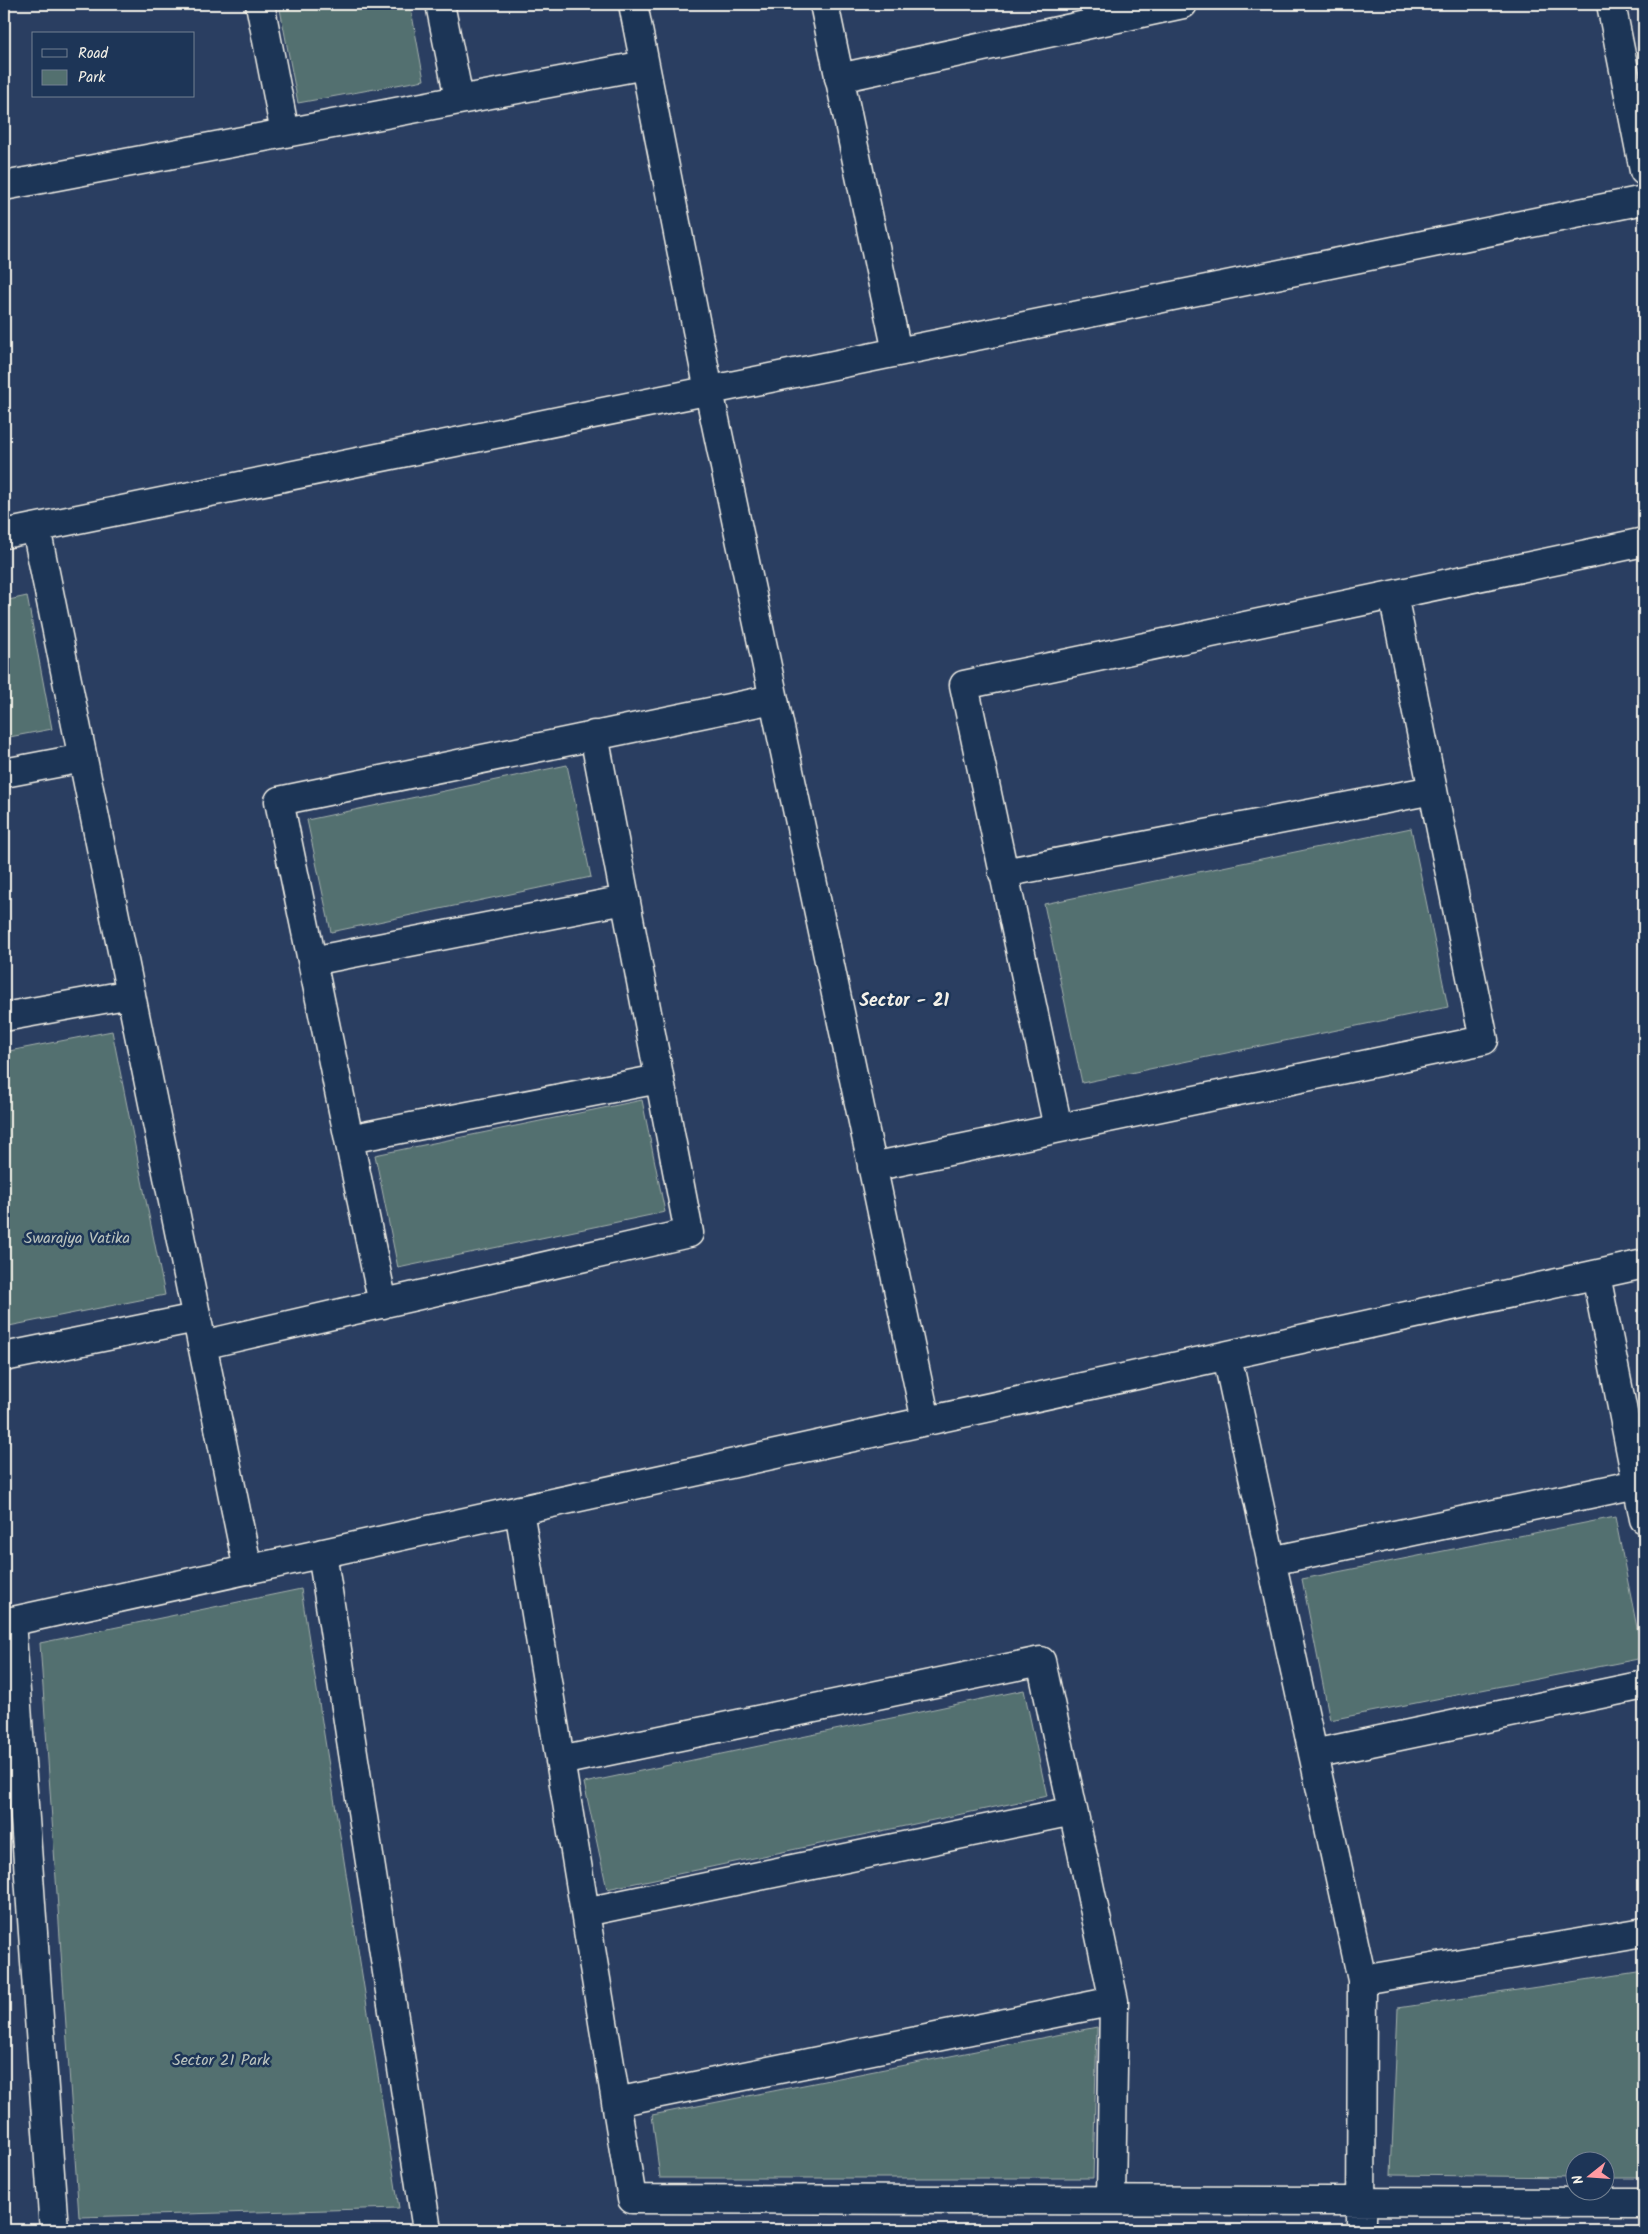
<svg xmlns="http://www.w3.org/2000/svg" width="1648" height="2234" viewBox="0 0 1648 2234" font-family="Kalam,sans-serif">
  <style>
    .green { fill: #53706f; stroke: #a4b0ac }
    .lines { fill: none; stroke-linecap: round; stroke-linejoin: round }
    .minor-casing { stroke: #f4f1e8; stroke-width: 31 }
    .minor { stroke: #1d3557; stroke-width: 28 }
    .labels { text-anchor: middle; stroke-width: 5; stroke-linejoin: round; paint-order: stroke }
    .park-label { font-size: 16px; fill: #bcc4be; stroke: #1d3557 }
    .neighbourhood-label { font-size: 18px; font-weight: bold; fill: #f4f1e8; stroke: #1d3557 }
  </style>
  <rect width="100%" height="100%" fill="#2a3e61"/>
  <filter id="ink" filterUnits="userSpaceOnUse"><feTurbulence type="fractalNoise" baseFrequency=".02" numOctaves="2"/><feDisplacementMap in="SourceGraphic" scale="10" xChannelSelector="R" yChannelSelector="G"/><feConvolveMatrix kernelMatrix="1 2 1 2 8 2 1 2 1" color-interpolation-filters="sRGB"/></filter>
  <g filter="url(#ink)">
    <!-- green -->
    <path class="green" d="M279,4h131l14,76 -126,23z
      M27,596l25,133 -48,9v-137z
      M567,765l24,112 -260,55 -24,-112z
      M1411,828l37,179 -366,76 -38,-179z
      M112,1031l53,264 -161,32v-275z
      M642,1100l23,112 -267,56 -23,-113z
      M1615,1517l28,141 -313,62 -28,-141z
      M301,1589l98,619 -320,9 -39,-574z
      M1024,1690l23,106 -440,93 -23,-106z
      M1644,1971v207h-38v-16h-30l-1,15 -184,-2 7,-167z
      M1097,2027l-4,151h-433l-8,-63z"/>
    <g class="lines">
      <!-- minor casing -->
      <g class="minor-casing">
        <path id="minor" d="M260,4l25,129
          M440,4l19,95
          M633,4l76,387 217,1030
          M824,4l73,348
          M1611,4l33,167
          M839,78l344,-74
          M4,186l641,-121
          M36,528l212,1042
          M4,534l1640,-334
          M4,773l79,-15
          M1003,873l430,-83
          M312,961l313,-61
          M4,1017l127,-23
          M1058,1128l-94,-443 680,-143
          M349,1139l310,-60
          M872,1167l612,-127 -91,-445
          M1596,1275l48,244
          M383,1304l-104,-503 494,-102
          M202,1345l487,-112 -95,-498
          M1227,1356l135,624 -1,250
          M4,1357l192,-39
          M519,1510l113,689 1012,3
          M322,1553l105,677
          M1271,1561l366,-77
          M11,1621l43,609
          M4,1623l1640,-359
          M1313,1754l331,-69
          M560,1761l481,-100 73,340 -3,199
          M585,1912l488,-101
          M1362,1980l282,-48
          M616,2102l498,-101"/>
      </g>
      <!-- minor -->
      <use href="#minor" class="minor"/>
    </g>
  </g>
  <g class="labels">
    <!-- park labels -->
    <g class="park-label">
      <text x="77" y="1243">Swarajya Vatika</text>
      <text x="221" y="2065">Sector 21 Park</text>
    </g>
    <!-- neighbourhood labels -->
    <g class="neighbourhood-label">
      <text x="904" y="1006">Sector - 21</text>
    </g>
  </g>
  <!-- margin -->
  <rect width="1648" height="2234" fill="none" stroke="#1d3557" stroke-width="20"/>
  <rect x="10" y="10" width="1628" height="2214" fill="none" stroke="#f4f1e8" stroke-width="2" filter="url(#ink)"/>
  <!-- legend -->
  <rect x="32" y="32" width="162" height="65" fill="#1d3557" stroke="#738091"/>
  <rect x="42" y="49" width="25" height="8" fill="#1d3557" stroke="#738091"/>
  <text x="78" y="58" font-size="15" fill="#f4f1e8">Road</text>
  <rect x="42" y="70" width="25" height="15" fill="#53706f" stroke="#738091"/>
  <text x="78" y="82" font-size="15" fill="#f4f1e8">Park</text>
  <!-- north arrow -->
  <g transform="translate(1590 2176) rotate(253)"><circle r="24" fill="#1d3557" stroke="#738091"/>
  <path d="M0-4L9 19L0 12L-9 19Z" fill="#ff9aa2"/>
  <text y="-8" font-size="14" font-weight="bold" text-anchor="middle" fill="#f4f1e8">N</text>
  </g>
</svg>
